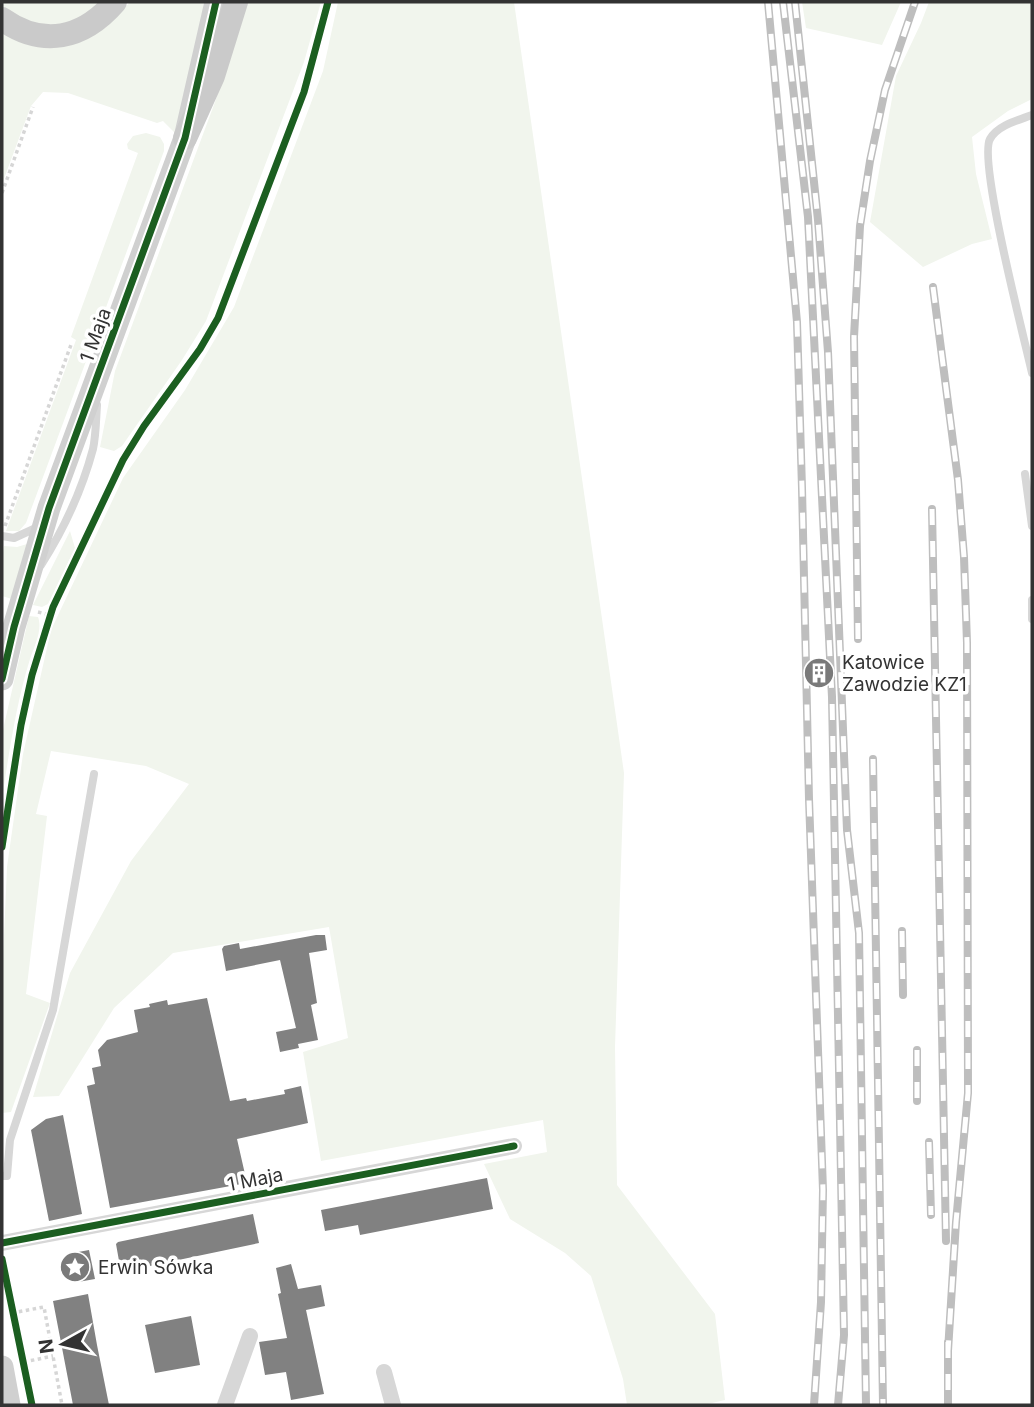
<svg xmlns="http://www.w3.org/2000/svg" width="1034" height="1407" viewBox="0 0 1034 1407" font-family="Inter,sans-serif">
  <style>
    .green { fill: #f1f5ed }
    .building { fill: #818181 }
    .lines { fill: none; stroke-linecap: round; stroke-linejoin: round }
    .path { stroke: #d6d6d6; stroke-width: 3.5; stroke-dasharray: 3.5 3.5; stroke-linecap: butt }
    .lane { stroke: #d7d7d7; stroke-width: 8 }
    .street { stroke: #d7d7d7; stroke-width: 16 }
    .secondary { stroke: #d0d0d0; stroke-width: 23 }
    .primary { stroke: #cacaca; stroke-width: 24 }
    .rail-casing { stroke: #bebebe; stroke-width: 8 }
    .rail { stroke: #fff; stroke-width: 5; stroke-dasharray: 16; stroke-linecap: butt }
    .cycleway-casing { stroke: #fff; stroke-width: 11 }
    .cycleway { stroke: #1b5e20; stroke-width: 7 }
    .labels { text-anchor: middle; stroke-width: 7; stroke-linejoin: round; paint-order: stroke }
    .street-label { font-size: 19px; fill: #333; stroke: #fff }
    .poi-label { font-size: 19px; fill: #333; stroke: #fff; text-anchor: start }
  </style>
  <rect width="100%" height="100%" fill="#fff"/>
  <!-- green -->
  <path class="green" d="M2,2h103l-27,18 -29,8 -40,-14 -7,-7z
    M130,2h74l-2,18 -26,114 -13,-13 -6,2 -89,-30 -25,-1 -12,14 -29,78v-152l103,-4z
    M247,2h74l-17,60 -98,259 -24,39 -60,86 -8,5 -14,-4 15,-76 100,-269z
    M338,2h176l110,771 -9,274 2,138 98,129 10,86 -22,5h-76l-4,-26 -32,-103 -26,-23 -55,-34 -26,-55 63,-12 -4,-32 -222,41 -18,-109 45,-14 -19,-111 -156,26 -59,55 -55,88 -26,1 37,-124 61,-112 58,-77 -43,-18 -95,-15 -15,63 11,2 -21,178 24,9 -39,109 -9,1v-130l5,-116 16,-113 28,-124 72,-152 62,-88 49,-83 89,-236z
    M802,2h99l-19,43 -76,-17z
    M929,2h103v97l-24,12 -36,26 4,37 16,65 -20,5 -49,23 -53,-45 26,-146 25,-53z
    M146,133l14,4 4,7v7l-138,372 -7,8h-13l70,-191 -5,-3 67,-184 -10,-4 -1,-5 6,-8z
    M70,531l5,17 -27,56 -6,3 -9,-2z
    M27,544l-15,55 -10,-3v-37l2,-13 13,1z
    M29,616l9,1c5,13 -4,30 -8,42 -14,45 -21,94 -28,140v-65z"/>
  <!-- building -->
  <path class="building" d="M316,935h9l2,15 -18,3 8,50 -6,2 7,35 -20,4 1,4 -19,4 -4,-20 20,-4 -16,-68 -54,11 -4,-22 2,-3 15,-3 1,6z
    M207,998l23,103 16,-3 1,3 38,-7 -1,-4 17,-4 7,37 -71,16 10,44 -137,25 -23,-122 8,-2 -3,-16 9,-2 -3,-16 9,-10 31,-8 -4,-22 16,-3 -1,-3 18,-4 1,5z
    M63,1115l19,99 -33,7 -18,-91 15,-11z
    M487,1178l6,31 -133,26 -2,-10 -33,6 -4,-21z
    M253,1214l6,29 -138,29 -5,-28 2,-2z
    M89,1250l6,29 -17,3 -5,-29z
    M291,1264l7,25 23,-4 4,21 -19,4 18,84 -33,6 -5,-28 -21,3 -6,-33 28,-4 -9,-44 3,-1 -5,-25z
    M88,1294l9,51 12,60h-36l-20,-104z
    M191,1316l9,49 -45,8 -10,-48z"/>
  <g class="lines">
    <!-- path -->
    <path class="path" d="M2,193l31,-86
      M5,526l67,-184
      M38,612l12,3
      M12,1313l32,-6 18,98
      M24,1362l29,-6"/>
    <!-- lane -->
    <path class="lane" d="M1032,115c-13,5 -34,10 -42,24 -12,22 34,198 42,234
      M1025,474l7,52
      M2,536l12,2 24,-11
      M41,565c23,-36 41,-75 52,-116 3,-14 3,-30 4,-44
      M1032,600v19
      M2,1176h5l3,-36 43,-130 41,-236"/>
    <!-- street -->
    <path class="street" d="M2,1243l512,-97
      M384,1372l9,33
      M225,1405l25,-69"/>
    <!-- secondary -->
    <path class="secondary" d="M2,679l12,-52 35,-119 136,-370 31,-136
      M2,1367l7,38"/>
    <!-- primary -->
    <path class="primary" d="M2,19c41,29 81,20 113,-17
      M185,138l28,-62 23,-74"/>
    <!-- rail casing -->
    <g class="rail-casing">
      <path id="rail" d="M768,2l29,320 5,166 7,311 14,391 -2,112 -7,103
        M783,2l25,215 24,480 12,638 -6,70
        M795,2l23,218 10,132 19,478 12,103 7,472
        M933,287l25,193 6,77 3,86 1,450 -12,129 -8,129
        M932,509l14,732
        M858,639l-4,-302 6,-111 10,-65 15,-71 30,-88
        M873,759l10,646
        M902,931l1,64
        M917,1050v51
        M929,1142l2,73
        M948,1342v63"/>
    </g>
    <!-- rail -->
    <use href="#rail" class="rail"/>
    <!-- cycleway casing -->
    <g class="cycleway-casing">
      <path id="cycleway" d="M2,679l12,-52 35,-119 136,-370 31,-136
        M2,847l19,-122 11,-50 21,-68 70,-147 21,-34 56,-77 18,-31 86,-226 24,-90
        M2,1243l512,-97
        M2,1259l30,146"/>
    </g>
    <!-- cycleway -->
    <use href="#cycleway" class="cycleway"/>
  </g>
  <!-- icons -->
  <defs>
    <g id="building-disc" transform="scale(1.575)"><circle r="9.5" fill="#7a7a7a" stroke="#fff"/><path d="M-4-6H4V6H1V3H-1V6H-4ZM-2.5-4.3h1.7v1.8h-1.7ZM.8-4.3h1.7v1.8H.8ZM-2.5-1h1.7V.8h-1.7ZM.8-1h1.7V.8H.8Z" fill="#fff"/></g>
    <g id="sight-disc" transform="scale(1.575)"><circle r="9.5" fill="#7a7a7a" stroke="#fff"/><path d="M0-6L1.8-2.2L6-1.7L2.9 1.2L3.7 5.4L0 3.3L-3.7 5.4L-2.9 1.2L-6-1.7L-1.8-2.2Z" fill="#fff"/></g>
  </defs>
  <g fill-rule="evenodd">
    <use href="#building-disc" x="819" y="673"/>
    <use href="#sight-disc" x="75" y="1267"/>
  </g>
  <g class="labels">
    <!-- street labels -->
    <g class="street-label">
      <text transform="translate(95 335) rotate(-70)" y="7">1 Maja</text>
      <text transform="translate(255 1179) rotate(-11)" y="7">1 Maja</text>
    </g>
    <!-- poi labels -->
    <g class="poi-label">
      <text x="842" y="669">Katowice<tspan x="842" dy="22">Zawodzie KZ1</tspan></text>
      <text x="98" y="1274">Erwin Sówka</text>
    </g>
  </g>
  <!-- border -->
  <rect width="1034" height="1407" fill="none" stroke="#333333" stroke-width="7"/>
  <!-- north arrow -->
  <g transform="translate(63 1344) rotate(262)" stroke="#ffffff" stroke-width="5" paint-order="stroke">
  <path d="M0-5L12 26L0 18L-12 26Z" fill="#333333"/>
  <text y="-10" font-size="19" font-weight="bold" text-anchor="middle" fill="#333333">N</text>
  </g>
</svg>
